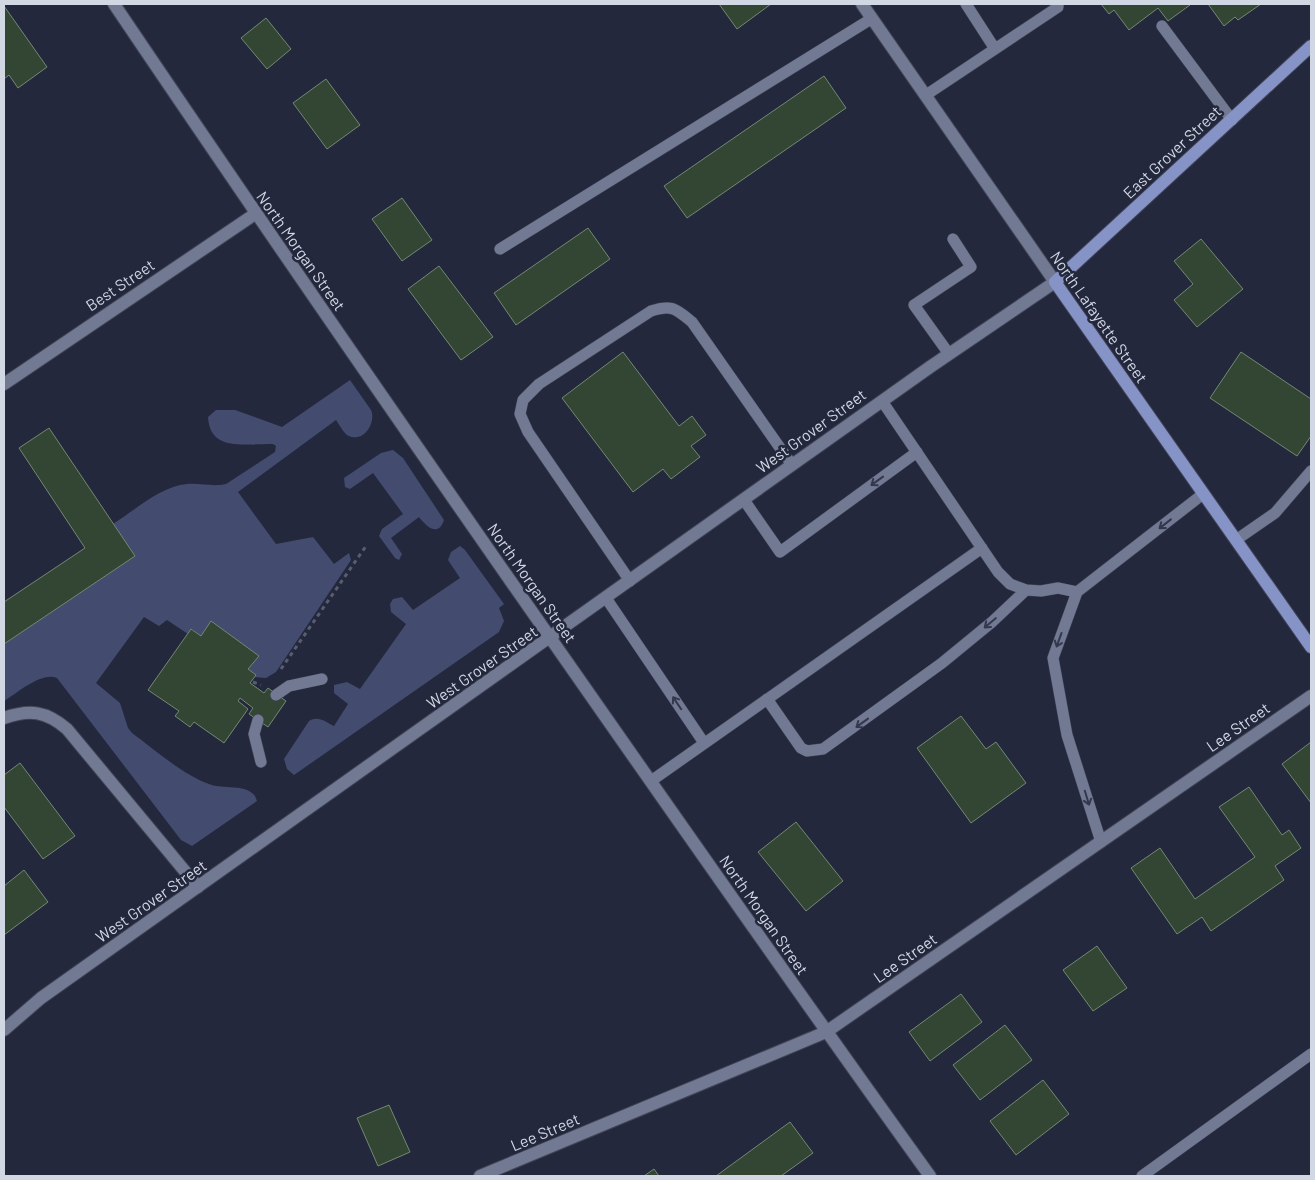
<svg xmlns="http://www.w3.org/2000/svg" width="1315" height="1180" viewBox="0 0 1315 1180" font-family="Barlow,sans-serif">
  <style>
    .green { fill: #434c6f }
    .building { fill: #334633; stroke: #748874 }
    .lines { fill: none; stroke-linecap: round; stroke-linejoin: round }
    .service-casing { stroke: #404456; stroke-width: 12 }
    .minor-casing { stroke: #404456; stroke-width: 14 }
    .tertiary-casing { stroke: #404456; stroke-width: 14 }
    .primary-casing { stroke: #404456; stroke-width: 14 }
    .path { stroke: #585d70; stroke-width: 3; stroke-dasharray: 4 4; stroke-linecap: butt }
    .service { stroke: #727992; stroke-width: 11 }
    .minor { stroke: #727992; stroke-width: 12 }
    .tertiary { stroke: #727992; stroke-width: 12 }
    .primary { stroke: #8693c7; stroke-width: 12 }
    .oneway { stroke: #33384e }
    .labels { text-anchor: middle; stroke-width: 5; stroke-linejoin: round; paint-order: stroke }
    .street-label { font-size: 16px; fill: #d2d7e4; stroke: #23283d }
  </style>
  <rect width="100%" height="100%" fill="#23283d"/>
  <!-- green -->
  <path class="green" d="M350,380l21,30c5,11 -5,30 -19,27 -8,-1 -12,-12 -16,-17l-98,72 38,52 37,-7 21,27 15,-11 2,7 -75,112 -10,6 -12,-1 2,-2 -8,-6 10,-13 -47,-34 -10,14 -9,-7 -4,5 -21,-14 -8,6 -15,-9 -48,66 24,20 8,25 4,5c22,16 51,42 77,51 15,6 36,-1 46,12l2,5 -65,45 -11,-6 -124,-162c-15,-7 -40,15 -53,23v-57l131,-88 -22,-32c22,-14 48,-38 74,-40 14,-1 26,3 39,0l49,-32 1,-6 -3,-2c-27,-1 -63,9 -65,-27l8,-7h19l47,17z
    M393,450l10,8 41,62c-6,18 -18,6 -25,-3l-28,21 11,16 -3,6 -4,-2 -16,-22 3,-7 21,-15 -30,-41 -23,16 -5,-2 -1,-9 37,-25z
    M460,546l5,4 39,54 -5,4 5,13 -5,11 -205,143 -7,-6 -3,-10 25,-38c9,-6 17,1 25,5l14,-22 -14,-11v-8l13,-3 13,7 46,-65 -15,-12 -1,-8 3,-5 9,-2 11,13 47,-32 -12,-18 3,-8z"/>
  <!-- building -->
  <path class="building" d="M719,4h52l-34,25z
    M1101,4h88l1,1 -22,16 -10,-13 -29,22 -15,-20 -5,4z
    M1208,4h53l-23,16 -3,-3 -11,9z
    M4,6l43,61 -29,21 -9,-13 -5,4z
    M266,18l25,31 -24,20 -26,-31z
    M824,76l22,32 -159,110 -23,-32z
    M326,79l34,46 -33,24 -34,-46z
    M402,198l30,42 -30,21 -30,-42z
    M588,228l22,31 -94,66 -22,-32z
    M1201,239l42,50 -46,38 -23,-27 19,-16 -19,-23z
    M439,266l54,71 -32,23 -53,-71z
    M623,352l56,74 13,-10 14,19 -15,11 9,11 -29,22 -8,-10 -30,23 -71,-94z
    M1241,352l70,47v37l-14,20 -87,-58z
    M49,428l86,128 -131,88v-42l81,-54 -66,-100z
    M211,621l48,35 -11,13 8,6 -6,8 14,10 4,-5 18,13 -18,26 -19,-13 4,-6 -13,-10 -2,3 10,8 -24,34 -30,-21 -4,5 -15,-11 4,-5 -31,-21 43,-61 10,7z
    M961,716l25,33 10,-7 30,41 -55,40 -54,-75z
    M1311,742v61l-29,-39z
    M20,763l55,73 -32,23 -39,-52v-32z
    M1249,787l33,48 7,-5 12,18 -26,18 9,14 -73,51 -9,-14 -25,17 -46,-66 29,-20 35,51 60,-42 -36,-50z
    M796,822l47,59 -37,30 -48,-59z
    M24,870l24,32 -44,33v-49z
    M1097,946l30,42 -34,23 -30,-41z
    M961,994l21,28 -52,39 -21,-29z
    M1005,1025l27,35 -52,40 -27,-35z
    M1043,1080l26,34 -53,41 -26,-34z
    M389,1105l21,47 -32,14 -21,-48z
    M790,1122l23,31 -32,23h-65z
    M654,1169l5,7h-15z"/>
  <g class="lines">
    <!-- service casing -->
    <g class="service-casing">
      <path id="service" d="M966,4l29,45
        M1162,26l70,94
        M926,95l132,-88v-3
        M500,249l371,-230
        M949,354l-35,-49 57,-38 -18,-28
        M882,401l116,171 12,12 16,6 15,1 17,-3 19,4
        M744,500l36,52 137,-100
        M1236,540l39,-27 36,-42
        M630,581l-102,-149 -8,-18 3,-14 16,-16 112,-73c21,-7 25,-2 41,11l100,143
        M606,598l98,145
        M276,695l13,-9 33,-7
        M767,699l34,49 6,3 16,-2 119,-86 50,-41 34,-32
        M258,720l-4,14 7,28
        M651,781l331,-233
        M1101,842l-34,-107 -14,-77 24,-66 126,-98
        M1142,1176l169,-122"/>
    </g>
    <!-- minor casing -->
    <g class="minor-casing">
      <path id="minor" d="M4,384l251,-170
        M4,718c26,-9 42,-7 63,11l131,158
        M480,1176l346,-144 485,-336"/>
    </g>
    <!-- tertiary casing -->
    <g class="tertiary-casing">
      <path id="tertiary" d="M114,4c162,240 327,478 493,715 107,153 214,306 323,457
        M4,1030l37,-32 889,-631 125,-85 -193,-278"/>
    </g>
    <!-- primary casing -->
    <g class="primary-casing">
      <path id="primary" d="M1311,46l-256,236 256,365"/>
    </g>
    <!-- path -->
    <path class="path" d="M281,669l85,-123
      M253,682l8,3"/>
    <!-- service -->
    <use href="#service" class="service"/>
    <!-- minor -->
    <use href="#minor" class="minor"/>
    <!-- tertiary -->
    <use href="#tertiary" class="tertiary"/>
    <!-- primary -->
    <use href="#primary" class="primary"/>
  </g>
  <!-- one-way arrows -->
  <defs><path id="oneway-shaft" d="M-6 0H5M1.5-3L5.5 0L1.5 3" fill="none" stroke-width="1.6" stroke-linecap="round" stroke-linejoin="round" transform="scale(1.25)"/></defs>
  <g class="oneway">
    <use href="#oneway-shaft" transform="translate(877 481) rotate(144)"/>
    <use href="#oneway-shaft" transform="translate(1165 524) rotate(142)"/>
    <use href="#oneway-shaft" transform="translate(990 623) rotate(140)"/>
    <use href="#oneway-shaft" transform="translate(1059 640) rotate(110)"/>
    <use href="#oneway-shaft" transform="translate(677 703) rotate(-124)"/>
    <use href="#oneway-shaft" transform="translate(862 723) rotate(144)"/>
    <use href="#oneway-shaft" transform="translate(1087 798) rotate(73)"/>
  </g>
  <g class="labels">
    <!-- street labels -->
    <g class="street-label">
      <text transform="translate(1172 152) rotate(-43)" y="6">East Grover Street</text>
      <text transform="translate(301 251) rotate(55)" y="6">North Morgan Street</text>
      <text transform="translate(120 285) rotate(-34)" y="6">Best Street</text>
      <text transform="translate(1099 317) rotate(55)" y="6">North Lafayette Street</text>
      <text transform="translate(811 431) rotate(-36)" y="6">West Grover Street</text>
      <text transform="translate(532 583) rotate(55)" y="6">North Morgan Street</text>
      <text transform="translate(482 667) rotate(-35)" y="6">West Grover Street</text>
      <text transform="translate(1238 727) rotate(-35)" y="6">Lee Street</text>
      <text transform="translate(151 901) rotate(-35)" y="6">West Grover Street</text>
      <text transform="translate(764 915) rotate(55)" y="6">North Morgan Street</text>
      <text transform="translate(905 958) rotate(-35)" y="6">Lee Street</text>
      <text transform="translate(545 1132) rotate(-23)" y="6">Lee Street</text>
    </g>
  </g>
  <!-- border -->
  <rect width="1315" height="1180" fill="none" stroke="#d2d7e4" stroke-width="10"/>
</svg>
